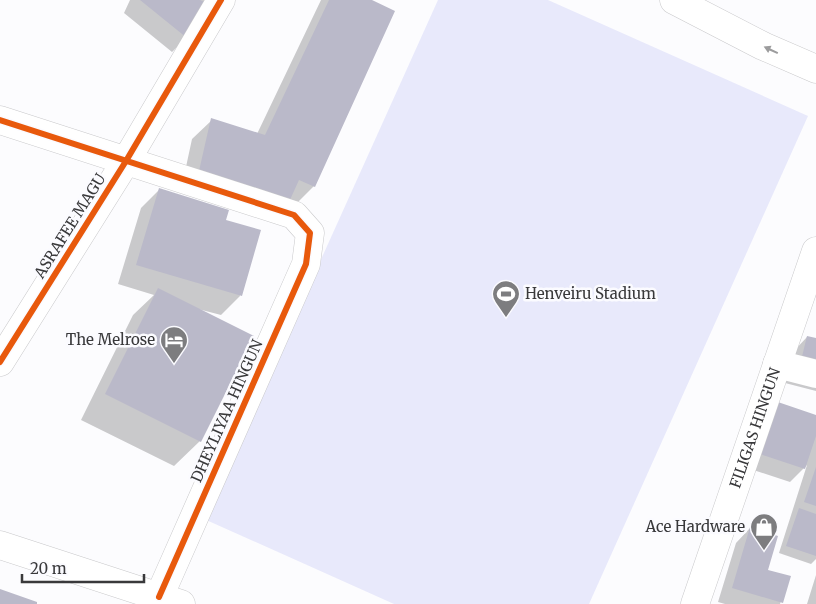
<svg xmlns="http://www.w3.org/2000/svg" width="816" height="604" viewBox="0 0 816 604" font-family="Merriweather,serif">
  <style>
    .grass { fill: #e8e9fb }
    .shadow { fill: #0003 }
    .building { fill: #bab9c9 }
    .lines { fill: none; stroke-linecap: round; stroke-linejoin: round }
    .minor-casing { stroke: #c9c9cb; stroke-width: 29 }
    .tertiary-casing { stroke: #c9c9cb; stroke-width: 29 }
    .minor { stroke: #fff; stroke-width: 28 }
    .tertiary { stroke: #fff; stroke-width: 28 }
    .cycleway-casing { stroke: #fbfbff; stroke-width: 9 }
    .cycleway { stroke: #e8590c; stroke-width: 6 }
    .oneway { fill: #9c9c9d }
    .labels { text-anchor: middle; stroke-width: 5; stroke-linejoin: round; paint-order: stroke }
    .street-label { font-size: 15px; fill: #39393b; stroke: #fbfbff }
    .poi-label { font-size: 15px; fill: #39393b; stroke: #fbfbff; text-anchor: end }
  </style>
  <rect width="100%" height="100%" fill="#fcfcfe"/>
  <!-- grass -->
  <path class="grass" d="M438,0h110l260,116 -219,488h-195l-190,-85z"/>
  <!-- shadow -->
  <path class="shadow" d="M130,0h75l-19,38 -14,14 -48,-39z
    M321,0h48l-55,186 -19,19 -114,-15 11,-51 20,-19 45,14z
    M160,189l64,32 16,75 -19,19 -23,-6 2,132 -26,25 -93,-46 52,-105 21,-20 -36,-11 23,-76z
    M807,337l9,3v51l-31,-8 8,-31z
    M816,416v143l-5,5 -32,-11 28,-88 -17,17 -49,-16z
    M750,528l16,42 23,7 -9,27h-55l-7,-2 18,-59z
    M816,575v29h-9z"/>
  <!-- building -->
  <path class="building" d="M140,0h60l9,4 -22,34z
    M329,0h43l23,11 -80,176 -16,-7 -10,22 -90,-31 12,-53 54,17z
    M159,188l70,22 -3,10 35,10 -19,66 -106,-31z
    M158,288l96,48 -53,106 -96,-48z
    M807,336l9,2v35l-17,-4z
    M772,400l44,15v21l-11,33 -51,-17z
    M816,467v39l-12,-4z
    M799,508l17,6v42l-30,-10z
    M750,527l28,9 -10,34 23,6 -8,27 -51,-15z
    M0,589l37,13v2h-37z"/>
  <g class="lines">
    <!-- minor casing -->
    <g class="minor-casing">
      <g id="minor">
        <path d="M674,0l89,46 53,23"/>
        <path d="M0,120l294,95 16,18 -4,31 -147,333"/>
        <path d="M0,362l126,-201 95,-161"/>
        <path d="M777,364l39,10"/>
        <path id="s1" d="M695,604l121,-353"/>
      </g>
    </g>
    <!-- tertiary casing -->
    <g class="tertiary-casing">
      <path id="tertiary" d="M0,545l181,59"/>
    </g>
    <!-- minor -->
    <use href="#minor" class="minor"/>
    <!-- tertiary -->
    <use href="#tertiary" class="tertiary"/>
    <!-- cycleway casing -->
    <g class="cycleway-casing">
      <path id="cycleway" d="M0,120l294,95 16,18 -4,31 -147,333
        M0,362l126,-201 95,-161"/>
    </g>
    <!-- cycleway -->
    <use href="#cycleway" class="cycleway"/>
  </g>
  <!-- one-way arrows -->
  <defs><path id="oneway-solid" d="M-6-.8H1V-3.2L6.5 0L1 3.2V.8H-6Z" transform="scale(1.25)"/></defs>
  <use class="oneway" href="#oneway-solid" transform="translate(771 50) rotate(-155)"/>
  <!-- icons -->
  <defs>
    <g id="stadium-pin" transform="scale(1.4375)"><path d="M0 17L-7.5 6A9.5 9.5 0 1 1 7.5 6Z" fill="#7d7d7f" stroke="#fbfbff"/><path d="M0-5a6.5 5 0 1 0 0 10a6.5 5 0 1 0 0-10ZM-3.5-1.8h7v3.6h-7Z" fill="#fff"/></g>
    <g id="hotel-pin" transform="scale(1.4375)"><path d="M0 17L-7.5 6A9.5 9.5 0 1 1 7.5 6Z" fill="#7d7d7f" stroke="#fbfbff"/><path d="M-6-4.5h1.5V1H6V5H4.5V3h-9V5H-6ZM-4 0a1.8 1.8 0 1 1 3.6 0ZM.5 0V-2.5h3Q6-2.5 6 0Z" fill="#fff"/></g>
    <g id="shop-pin" transform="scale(1.4375)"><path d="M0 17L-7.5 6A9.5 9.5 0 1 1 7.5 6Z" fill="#7d7d7f" stroke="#fbfbff"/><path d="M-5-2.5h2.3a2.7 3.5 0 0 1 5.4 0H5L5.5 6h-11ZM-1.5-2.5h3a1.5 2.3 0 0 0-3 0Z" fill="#fff"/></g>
  </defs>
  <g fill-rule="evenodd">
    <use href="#stadium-pin" x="506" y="294"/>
    <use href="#hotel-pin" x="174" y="340"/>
    <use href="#shop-pin" x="764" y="527"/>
  </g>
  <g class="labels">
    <!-- street labels -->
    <g class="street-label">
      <text transform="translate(70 226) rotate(-58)" y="5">ASRAFEE MAGU</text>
      <text transform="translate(227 411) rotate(-66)" y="5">DHEYLIYAA HINGUN</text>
      <text dy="5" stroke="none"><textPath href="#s1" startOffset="186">FILIGAS HINGUN</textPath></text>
    </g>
    <!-- poi labels -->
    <g class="poi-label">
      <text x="525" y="299" text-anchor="start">Henveiru Stadium</text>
      <text x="155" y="345">The Melrose</text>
      <text x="745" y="532">Ace Hardware</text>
    </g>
  </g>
  <!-- scale -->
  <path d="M22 574v8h122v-8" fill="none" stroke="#39393b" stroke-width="2.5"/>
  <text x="30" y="574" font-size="15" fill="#39393b" stroke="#fbfbff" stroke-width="4" paint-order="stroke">20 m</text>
</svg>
